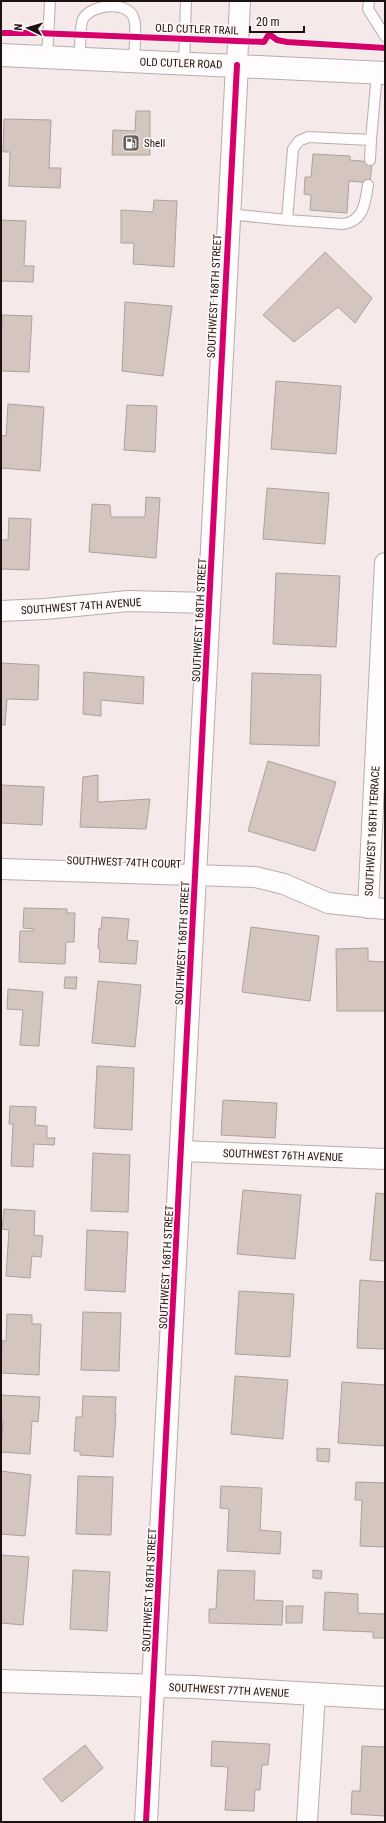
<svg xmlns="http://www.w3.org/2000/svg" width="386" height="1823" viewBox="0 0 386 1823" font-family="'Roboto Condensed',sans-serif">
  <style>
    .building { fill: #d4c6bf; stroke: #aaa19d }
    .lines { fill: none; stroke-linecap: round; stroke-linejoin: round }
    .service-casing { stroke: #b8adac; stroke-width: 12 }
    .minor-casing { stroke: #b8adac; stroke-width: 22 }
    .tertiary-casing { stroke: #b8adac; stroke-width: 24 }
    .secondary-casing { stroke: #b8adac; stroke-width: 24 }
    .service { stroke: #fefcfc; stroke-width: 10 }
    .minor { stroke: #fefcfc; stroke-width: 20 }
    .tertiary { stroke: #fefcfc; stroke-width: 22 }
    .secondary { stroke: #fefcfc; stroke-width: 22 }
    .cycleway-casing { stroke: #fef7f6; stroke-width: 8 }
    .cycleway { stroke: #d6006c; stroke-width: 6 }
    .labels { text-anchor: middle; stroke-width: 3.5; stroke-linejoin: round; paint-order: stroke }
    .street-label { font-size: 11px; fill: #1d1211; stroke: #fef7f6 }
    .poi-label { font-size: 11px; fill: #1d1211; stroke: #fef7f6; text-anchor: start }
  </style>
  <rect width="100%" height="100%" fill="#f5eae9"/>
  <!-- building -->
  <path class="building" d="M136,111h14v44h-38l1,-25 22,1z
    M4,119l47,1 -2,48h12l-1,20 -51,-2 1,-34h-7z
    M313,154l37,2v4l22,2 -2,21 -21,-2 -2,32 -37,-3 1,-15 -7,-1 1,-17h6z
    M154,200l23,1 -3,66 -41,-3 1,-21h-13v-33l32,2z
    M1,220l25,1 -2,45h10l-1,16 -32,-1z
    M325,252l47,46 -17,25 -17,-16 -44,35 -31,-27z
    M125,302l47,4 -9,70 -41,-5z
    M2,315l30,1 -3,56 -28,-1z
    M276,381l65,5 -5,68 -65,-5z
    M8,404l36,3 -4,64 -39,-3v-33l5,1z
    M127,405l30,1 -2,46 -31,-2z
    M267,488l62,5 -4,51 -62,-5z
    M146,497l14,1 -4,60 -67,-6 3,-48 18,1 1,12h34z
    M9,518l22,1 -2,51 -28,-1v-29h7z
    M276,573l64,3 -4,71 -63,-3z
    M1,663l38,2 -1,35 -31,-1 -2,26h-4z
    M84,672l60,5 -1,27 -42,-4v16l-18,-2z
    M252,673l69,2 -2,71 -69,-2z
    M268,761l68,21 -21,69 -67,-20z
    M98,775v27l52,-3 -4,30 -66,-2 3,-50z
    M1,785l43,2 -2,38 -41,-2z
    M24,908l43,1v4h8l-1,29h-8l-1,22 -46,-2 1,-31h14v-2l-11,-1z
    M102,917l27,2 -2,21 11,1 -2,23 -37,-2 1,-13h-2l1,-21 2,1z
    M251,927l68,9 -9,65 -68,-9z
    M368,948v13l17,1v49h-48l-1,-62z
    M65,977h12l-1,12 -12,-1z
    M98,981l43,4 -6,62 -43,-4z
    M8,989l35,3 -4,54 -19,-1 3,-35 -16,-1z
    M97,1066l37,2 -2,62 -38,-2z
    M223,1100l54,3 -2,35 -54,-3z
    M10,1106l26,1 -1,18 12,1v12h8l-1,7 -20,-1 -1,23 -22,-1 2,-42h-4z
    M93,1153l37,2 -2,57 -37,-1z
    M243,1190l58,5 -6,64 -58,-5z
    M376,1193l9,1v67l-15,-1z
    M4,1209l31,2 -1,24 9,1 -2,21 -9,-1 -2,22 -24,-2 3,-46 -7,-1z
    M87,1230l41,2 -3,60 -40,-2z
    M360,1280l25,2v67l-28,-1z
    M239,1291l55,3 -4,63 -55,-3z
    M83,1312l38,1 -2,58 -38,-1z
    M7,1314l25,1v9h9l-2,51 -38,-2 1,-32h4z
    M235,1376l53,4 -5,59 -52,-5z
    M342,1382l43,3v61l-47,-3z
    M1,1395l39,2 -2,25 -6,-1 -2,33 -29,-2 2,-33h-2z
    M83,1396l33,1 -1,17h1l-3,43 -33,-2v-4h-6l2,-34h6z
    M317,1448l13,1 -1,13 -12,-1z
    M1,1471l30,4 -6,61 -24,-2z
    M78,1476l35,1 -2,58 -35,-1z
    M356,1482l29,1v64l-25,-1 2,-46h-7z
    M221,1486l41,2 -2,42 21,2 -1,22 -53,-3 2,-42 -9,-1z
    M1,1555l28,2 -6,68 -22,-2z
    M73,1570l37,2 -3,59 -37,-2z
    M218,1570l37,1 -1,29 29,1 -1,24 -73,-2v-14h7z
    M313,1570l9,1 -1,8 -8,-1z
    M325,1592l33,2v19l27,1v24h-12v-6l-50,-2z
    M286,1606h17l-1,17h-16z
    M212,1741l58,3 -2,21h-6l-2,25h-5l-1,21 -29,-1 3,-43 -17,-1z
    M85,1745l18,23 -41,34 -19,-23z
    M362,1746l23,1v69l-34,-2 1,-23h8z"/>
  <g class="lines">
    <!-- service casing -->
    <g class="service-casing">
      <path id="service" d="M369,1l-1,8 17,27
        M47,57l3,-56
        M80,59c0,-8 0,-34 3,-40 8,-15 46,-19 51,0 3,9 0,32 0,43
        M184,64l2,-63
        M370,160l1,-20
        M228,214l59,6 6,-71 6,-8 9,-4 63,3 6,-67
        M287,220l56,4c21,-3 22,-21 25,-39"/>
    </g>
    <!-- minor casing -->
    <g class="minor-casing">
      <path id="minor" d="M237,65l3,-64
        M1,611l44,-2 83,-8 82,2
        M1,869l254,8 29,7 44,19 57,6
        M368,908l17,-345
        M182,1151l203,8
        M307,1822l8,-128"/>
    </g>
    <!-- tertiary casing -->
    <g class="tertiary-casing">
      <path id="tertiary" d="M1,1681l192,6 192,11
        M146,1822l91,-1757"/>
    </g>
    <!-- secondary casing -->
    <g class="secondary-casing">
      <path id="secondary" d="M1,55l384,18"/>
    </g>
    <!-- service -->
    <use href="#service" class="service"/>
    <!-- minor -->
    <use href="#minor" class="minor"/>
    <!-- tertiary -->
    <use href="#tertiary" class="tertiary"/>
    <!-- secondary -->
    <use href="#secondary" class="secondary"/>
    <!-- cycleway casing -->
    <g class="cycleway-casing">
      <path id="cycleway" d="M1,33h36l227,9 5,-8 8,6 10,2 98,6
        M146,1822l91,-1757"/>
    </g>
    <!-- cycleway -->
    <use href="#cycleway" class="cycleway"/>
  </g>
  <!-- icons -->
  <defs>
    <g id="fuel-square" transform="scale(0.9)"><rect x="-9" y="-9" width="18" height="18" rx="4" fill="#695e5d" stroke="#fef7f6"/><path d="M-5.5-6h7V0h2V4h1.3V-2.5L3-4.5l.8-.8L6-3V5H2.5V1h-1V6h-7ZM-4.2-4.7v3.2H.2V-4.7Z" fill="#fff"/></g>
  </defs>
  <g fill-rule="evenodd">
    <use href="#fuel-square" x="131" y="143"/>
  </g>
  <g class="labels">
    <!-- street labels -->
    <g class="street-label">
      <text transform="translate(197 29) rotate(2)" y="4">OLD CUTLER TRAIL</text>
      <text transform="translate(181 63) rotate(2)" y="4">OLD CUTLER ROAD</text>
      <text transform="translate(214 296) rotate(-87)" y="4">SOUTHWEST 168TH STREET</text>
      <text transform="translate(81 606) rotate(-4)" y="4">SOUTHWEST 74TH AVENUE</text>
      <text transform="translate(199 620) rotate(-87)" y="4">SOUTHWEST 168TH STREET</text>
      <text transform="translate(372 831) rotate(-87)" y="4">SOUTHWEST 168TH TERRACE</text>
      <text transform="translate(124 862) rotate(2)" y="4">SOUTHWEST 74TH COURT</text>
      <text transform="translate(182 943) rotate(-87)" y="4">SOUTHWEST 168TH STREET</text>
      <text transform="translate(283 1155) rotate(2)" y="4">SOUTHWEST 76TH AVENUE</text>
      <text transform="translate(166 1267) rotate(-87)" y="4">SOUTHWEST 168TH STREET</text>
      <text transform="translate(149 1590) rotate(-87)" y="4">SOUTHWEST 168TH STREET</text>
      <text transform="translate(229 1690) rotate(3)" y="4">SOUTHWEST 77TH AVENUE</text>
    </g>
    <!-- poi labels -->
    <g class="poi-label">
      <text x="144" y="147">Shell</text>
    </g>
  </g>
  <!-- border -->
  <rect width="386" height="1823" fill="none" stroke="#1d1211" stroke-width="4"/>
  <!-- north arrow -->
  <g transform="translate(28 28) rotate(275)" stroke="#fef7f6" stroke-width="3" paint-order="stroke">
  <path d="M0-3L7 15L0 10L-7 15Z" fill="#1d1211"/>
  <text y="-6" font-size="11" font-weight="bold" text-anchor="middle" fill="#1d1211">N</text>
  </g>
  <!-- scale -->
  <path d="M250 26v6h54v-6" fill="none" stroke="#1d1211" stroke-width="2"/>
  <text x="256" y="26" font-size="12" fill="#1d1211" stroke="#fef7f6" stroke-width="3" paint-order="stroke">20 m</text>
</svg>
